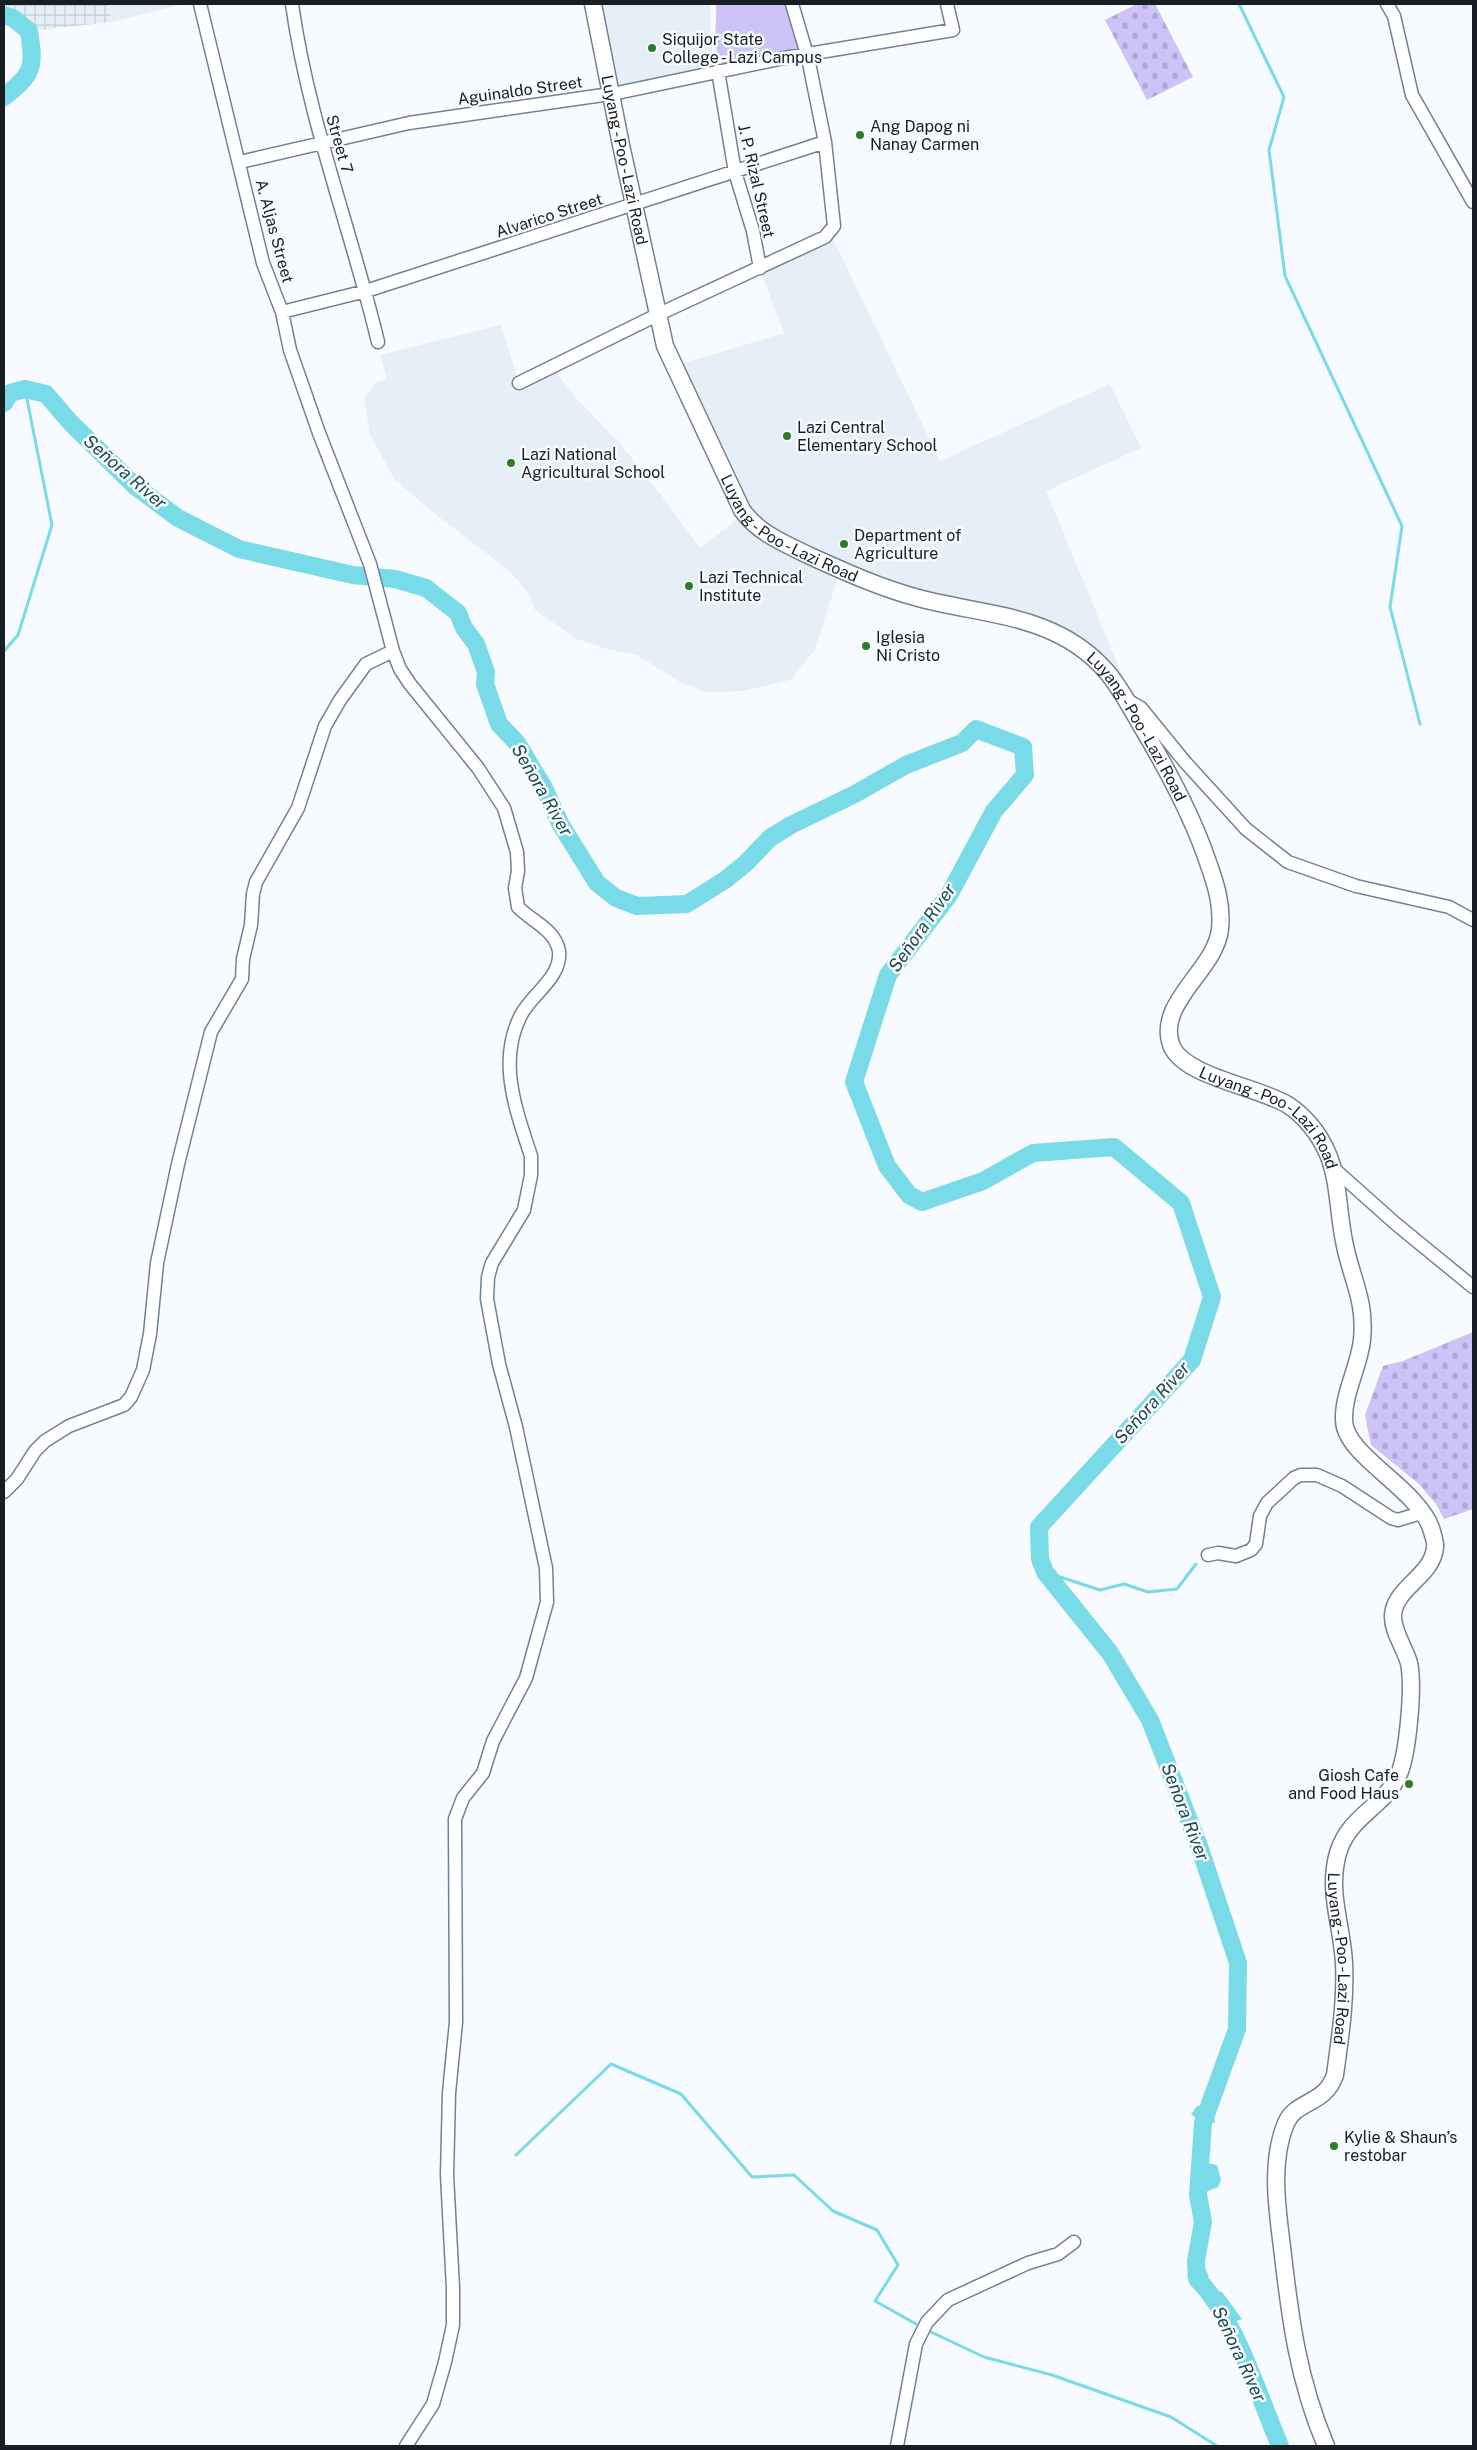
<svg xmlns="http://www.w3.org/2000/svg" width="1477" height="2450" viewBox="0 0 1477 2450" font-family="'Public Sans',sans-serif">
  <style>
    .built { fill: #e6eff8 }
    .industrial { fill: url(#industrial-grid) }
    .cemetery { fill: url(#cemetery-stones) }
    .park { fill: #cdc3f7 }
    .water { fill: #7adbe8 }
    .lines { fill: none; stroke-linecap: round; stroke-linejoin: round }
    .stream { stroke: #7adbe8; stroke-width: 3 }
    .river { stroke: #7adbe8; stroke-width: 18 }
    .minor-casing { stroke: #738292; stroke-width: 15 }
    .major-casing { stroke: #738292; stroke-width: 19 }
    .minor { stroke: #fff; stroke-width: 12 }
    .major { stroke: #fff; stroke-width: 16 }
    .poi-dot { fill: #2f7c24; stroke: #f7fafe; stroke-width: 2 }
    .labels { text-anchor: middle; stroke-width: 5; stroke-linejoin: round; paint-order: stroke }
    .poi-label { font-size: 16px; fill: #181e24; stroke: #f7fafe; text-anchor: start }
    .street-label { font-size: 16px; fill: #181e24; stroke: #f7fafe }
    .water-label { font-size: 18px; font-style: italic; fill: #1e4b50; stroke: #f7fafe }
  </style>
  <defs>
    <pattern id="industrial-grid" width="8" height="8" patternUnits="userSpaceOnUse" patternTransform="scale(1.25)"><rect width="8" height="8" fill="#e6eff8"/><path d="M0 4h8M4 0v8" fill="none" stroke="#c5ccd4"/></pattern>
    <pattern id="cemetery-stones" width="16" height="16" patternUnits="userSpaceOnUse" patternTransform="scale(1.25)"><rect width="16" height="16" fill="#cdc3f7"/><path d="M2 7V4a2 2 0 0 1 4 0v3zM10 15v-3a2 2 0 0 1 4 0v3z" fill="#afa7d4"/></pattern>
  </defs>
  <rect width="100%" height="100%" fill="#f7fafe"/>
  <!-- built -->
  <path class="built" d="M108,4h77l-73,18z
    M598,4h112l1,40 5,24 -101,19z
    M833,239l107,222 170,-77 31,64 -95,43 82,198 -15,-22 -99,-52 -145,-37 -54,-23 -60,-39 -74,-152 103,-31 -23,-61z
    M501,325l19,61 34,-16 24,30 44,46 39,49 39,53 40,-31 98,60 -23,73 -25,30 -47,11 -36,1 -27,-10 -43,-27 -30,-6 -30,-10 -42,-29 -5,-14 -20,-25 -75,-57 -40,-34 -25,-45 -6,-35 11,-17 12,-4 -7,-24z"/>
  <!-- industrial -->
  <path class="industrial" d="M108,4l4,18 -73,8 -22,-20 -13,-5z"/>
  <!-- cemetery -->
  <path class="cemetery" d="M1137,4h18l38,73 -46,23 -42,-80z
    M1473,1332v177l-29,10 -8,-15 -17,-20 -48,-39 -6,-30 18,-49 20,-5z"/>
  <!-- park -->
  <path class="park" d="M716,4h74l11,45 -77,16c-14,-15 -6,-43 -8,-61z"/>
  <!-- water -->
  <path class="water" d="M1197,2106h12l5,6 1,11h-12l-12,-9z
    M1196,2161l21,4 4,15 -3,7 -20,8 -6,-25z
    M1200,2257l9,20 -12,2 -10,-3 4,-12z
    M1208,2289l14,3 20,27 -22,8 -14,-31z"/>
  <g class="lines">
    <!-- stream -->
    <path class="stream" d="M1239,4l45,93 -15,53 16,126 117,250 -12,81 30,117
      M4,651l14,-16 34,-110 -27,-136
      M1045,1572l55,18 24,-6 24,8 29,-3 19,-25
      M516,2155l95,-91 70,30 71,83 42,-2 39,36 44,19 21,35 -23,36 41,23
      M931,2332l53,25 68,18 119,42 46,29"/>
    <!-- river -->
    <path class="river" d="M4,15l9,3 16,13c6,37 4,43 -25,66
      M4,403l6,-10 15,-4 21,5 24,28 65,64 43,32 61,31 114,26 42,4 31,9 32,25 6,15 12,16 10,28 -1,12 14,40 18,19 27,45 17,37 36,58 19,15 21,8 50,-2 38,-24 20,-16 25,-26 21,-13 64,-31 51,-29 56,-22 14,-14 47,18 2,28 -31,36 -45,84 -61,80 -34,107 33,84 22,29 13,7 61,-21 50,-28 81,-6 67,56 31,94 -20,63 -153,167 1,32 5,13 65,81 40,67 49,126 39,117 -1,66 -34,94 -5,72 5,27 -7,39 1,18c37,36 62,118 83,167"/>
    <!-- minor casing -->
    <g class="minor-casing">
      <path id="minor" d="M200,4l63,259 19,49 8,38 29,83 51,131 23,87 7,18 10,15 68,84 26,40 13,44 1,19 -3,17 3,19c13,14 37,22 41,44 3,26 -27,43 -38,64 -24,46 -5,95 10,141v19l-7,35 -32,53 -4,14 -1,22 12,65 17,63 30,141 1,34 -21,76 -33,63 -10,32 -20,25 -8,21 1,203 -7,71 -2,82 6,113v37l-8,37 -12,42 -27,42
        M292,4c16,115 59,225 86,338
        M1387,4l7,12 18,79 61,107
        M718,71l17,101 18,59 7,37
        M240,162l169,-39 208,-30 167,-35 169,-28 -6,-26
        M282,312l84,-21 459,-149
        M519,383l138,-68 168,-78 9,-11 -9,-84 -17,-84 -16,-54
        M1127,700l14,8 44,54 61,67 42,33 68,24 93,21 24,13
        M1332,1167l64,57 77,63
        M4,1492l13,-13 18,-28 10,-10 24,-15 55,-21 7,-8 12,-27 7,-36 7,-71 21,-99 33,-132 31,-53 1,-20 8,-34 2,-31 3,-12 42,-74 27,-82 15,-26 26,-36 27,-13
        M1208,1555l10,-2 18,3 15,-6 5,-6 4,-28 7,-13 27,-25 7,-3h16l25,11 49,32 7,2 26,-8
        M897,2446l19,-102 11,-22 21,-22 80,-37 30,-9 16,-12"/>
    </g>
    <!-- major casing -->
    <g class="major-casing">
      <g id="major">
        <path id="s1" d="M593,4l28,141 44,201 77,164c16,23 42,33 66,45 37,17 75,34 114,44 67,17 136,16 185,73 15,18 26,40 38,60 23,39 43,76 59,119 9,26 19,49 16,78 -4,41 -66,75 -48,118 14,30 87,40 116,58 17,11 31,29 39,47 12,27 11,60 17,89 7,38 22,58 18,99 -3,27 -19,54 -18,80 0,35 72,67 87,108 1,4 5,15 4,19 -2,29 -40,40 -42,68 -1,16 12,33 16,48 5,23 -1,89 -10,111 -14,33 -50,41 -61,79 -11,39 4,71 6,110 2,37 -4,75 -9,112 -10,30 -39,25 -49,48 -16,38 -9,85 -4,124 8,71 16,133 44,199"/>
      </g>
    </g>
    <!-- minor -->
    <use href="#minor" class="minor"/>
    <!-- major -->
    <use href="#major" class="major"/>
  </g>
  <!-- markers -->
  <g class="poi-dot">
    <circle cx="652" cy="48" r="5"/>
    <circle cx="860" cy="135" r="5"/>
    <circle cx="787" cy="436" r="5"/>
    <circle cx="511" cy="463" r="5"/>
    <circle cx="844" cy="544" r="5"/>
    <circle cx="689" cy="586" r="5"/>
    <circle cx="866" cy="646" r="5"/>
    <circle cx="1409" cy="1784" r="5"/>
    <circle cx="1334" cy="2146" r="5"/>
  </g>
  <g class="labels">
    <!-- poi labels -->
    <g class="poi-label">
      <text x="662" y="45">Siquijor State<tspan x="662" dy="18">College - Lazi Campus</tspan></text>
      <text x="870" y="132">Ang Dapog ni<tspan x="870" dy="18">Nanay Carmen</tspan></text>
      <text x="797" y="433">Lazi Central<tspan x="797" dy="18">Elementary School</tspan></text>
      <text x="521" y="460">Lazi National<tspan x="521" dy="18">Agricultural School</tspan></text>
      <text x="854" y="541">Department of<tspan x="854" dy="18">Agriculture</tspan></text>
      <text x="699" y="583">Lazi Technical<tspan x="699" dy="18">Institute</tspan></text>
      <text x="876" y="643">Iglesia<tspan x="876" dy="18">Ni Cristo</tspan></text>
      <text x="1399" y="1781" text-anchor="end">Giosh Cafe<tspan x="1399" dy="18">and Food Haus</tspan></text>
      <text x="1344" y="2143">Kylie &amp; Shaun’s<tspan x="1344" dy="18">restobar</tspan></text>
    </g>
    <!-- street labels -->
    <g class="street-label">
      <text transform="translate(520 90) rotate(-8)" y="6">Aguinaldo Street</text>
      <text transform="translate(340 144) rotate(74)" y="6">Street 7</text>
      <text dy="6" stroke="none"><textPath href="#s1" startOffset="159">Luyang - Poo - Lazi Road</textPath></text>
      <text transform="translate(757 181) rotate(77)" y="6">J. P. Rizal Street</text>
      <text transform="translate(549 215) rotate(-18)" y="6">Alvarico Street</text>
      <text transform="translate(275 231) rotate(75)" y="6">A. Aljas Street</text>
      <text dy="6" stroke="none"><textPath href="#s1" startOffset="579">Luyang - Poo - Lazi Road</textPath></text>
      <text dy="6" stroke="none"><textPath href="#s1" startOffset="999">Luyang - Poo - Lazi Road</textPath></text>
      <text dy="6" stroke="none"><textPath href="#s1" startOffset="1478">Luyang - Poo - Lazi Road</textPath></text>
      <text dy="6" stroke="none"><textPath href="#s1" startOffset="2435">Luyang - Poo - Lazi Road</textPath></text>
    </g>
    <!-- water labels -->
    <g class="water-label">
      <text transform="translate(125 472) rotate(41)" y="6">Señora River</text>
      <text transform="translate(542 790) rotate(60)" y="6">Señora River</text>
      <text transform="translate(922 928) rotate(-55)" y="6">Señora River</text>
      <text transform="translate(1152 1403) rotate(-48)" y="6">Señora River</text>
      <text transform="translate(1185 1812) rotate(69)" y="6">Señora River</text>
      <text transform="translate(1239 2354) rotate(65)" y="6">Señora River</text>
    </g>
  </g>
  <!-- border -->
  <rect width="1477" height="2450" fill="none" stroke="#181e24" stroke-width="10"/>
</svg>
